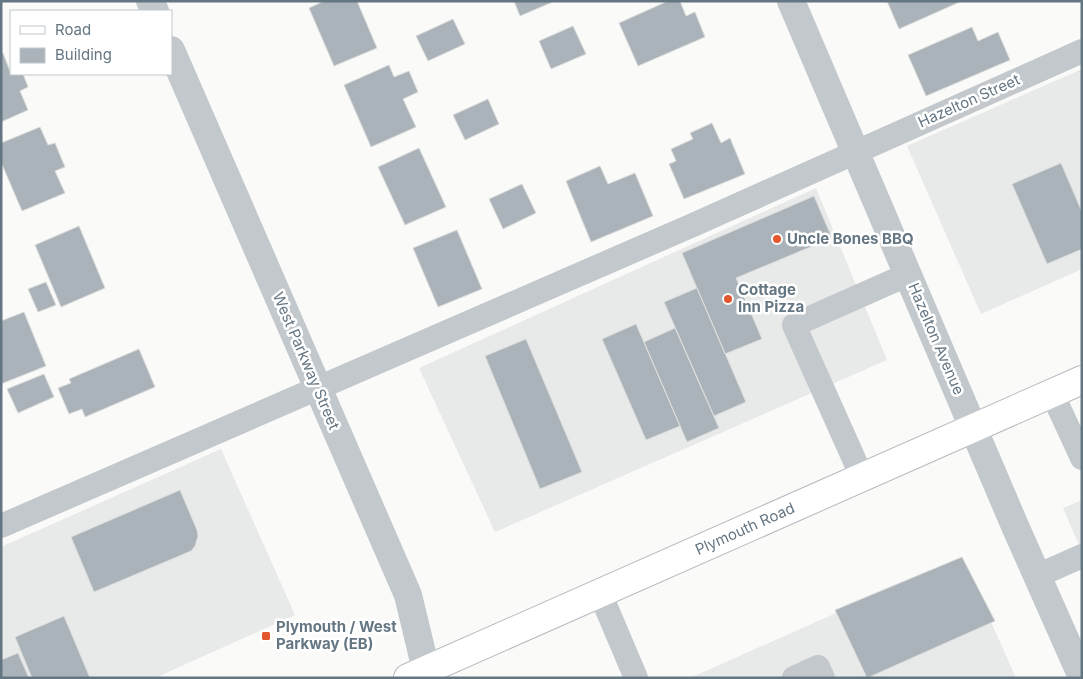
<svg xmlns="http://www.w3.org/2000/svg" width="1083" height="679" viewBox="0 0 1083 679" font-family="Inter,sans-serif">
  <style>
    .built { fill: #e8e9e9 }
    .building { fill: #aab3b9; stroke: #dcdcda }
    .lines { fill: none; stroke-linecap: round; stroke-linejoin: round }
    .primary-casing { stroke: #b5babe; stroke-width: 30 }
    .service { stroke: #c3c8cc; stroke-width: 24 }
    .minor { stroke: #c3c8cc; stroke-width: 28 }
    .primary { stroke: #fff; stroke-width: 28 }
    .poi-dot { fill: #e4572e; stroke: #fff; stroke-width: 2 }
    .labels { text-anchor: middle; stroke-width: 5; stroke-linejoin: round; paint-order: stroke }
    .street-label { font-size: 15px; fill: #657683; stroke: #fff }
    .poi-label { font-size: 15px; font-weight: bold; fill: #657683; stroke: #fff; text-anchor: start }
  </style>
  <rect width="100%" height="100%" fill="#fafaf8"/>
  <!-- built -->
  <path class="built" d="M1082,69v200l-101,45 -74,-168z
    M816,188l71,172 -392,172 -76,-164z
    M221,449l74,166 -140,63h-154v-131z
    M1082,500v52l-19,-44z
    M962,557l54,121h-326z"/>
  <!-- building -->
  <path class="building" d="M324,1h33l20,47 -43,18 -25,-58z
    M514,1h41l-35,15z
    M668,1h12l6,15 9,-4 10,25 -67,29 -19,-43z
    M887,1h75l-63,28z
    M453,19l12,25 -37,17 -12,-25z
    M573,26l13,28 -35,15 -12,-28z
    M972,27l6,14 20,-9 12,28 -84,36 -18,-41z
    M3,53l8,21h12l5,13 -8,4 8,19 -27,12v-68z
    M389,65l5,12 15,-6 9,21 -15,7 13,28 -45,20 -27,-62z
    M488,99l11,25 -34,16 -12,-25z
    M712,123l9,20 9,-5 15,36 -61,25 -15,-35 7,-3 -5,-12 22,-10 -3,-6z
    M40,127l8,18 7,-2 10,24 -10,4 10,22 -43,18 -21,-49v-19z
    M419,148l27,59 -41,18 -27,-58z
    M1061,163l21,49v37l-35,15 -35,-80z
    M600,166l8,18 27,-11 18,43 -62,26 -25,-61z
    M522,184l14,29 -33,16 -14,-30z
    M814,196l18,42 -96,40 26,61 -37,15 -43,-101z
    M79,226l26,62 -44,19 -26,-62z
    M457,230l25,59 -44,18 -25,-59z
    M46,282l10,23 -18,7 -10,-23z
    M697,288l49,114 -32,14 -50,-114z
    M24,312l22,54 -45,18v-63z
    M636,324l44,102 -34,14 -44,-101z
    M675,328l44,100 -32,14 -43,-100z
    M526,339l56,133 -42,17 -55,-133z
    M139,349l16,38 -70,30 -3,-8 -13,5 -11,-26 13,-5 -2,-4z
    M44,374l10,23 -36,16 -11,-24z
    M180,490l17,40 1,6 -3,10 -4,5 -97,41 -23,-55z
    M962,557l33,64 -128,57 -32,-68z
    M64,616l26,62h-58l-17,-41z
    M18,653l11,25h-28v-18z"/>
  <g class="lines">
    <!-- primary casing -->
    <g class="primary-casing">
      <path id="primary" d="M408,678l674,-298"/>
    </g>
    <!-- service -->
    <path class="service" d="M1052,393l30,65
      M862,477l-68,-152 115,-51
      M1,526l692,-301 389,-174
      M1037,576l45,-20
      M600,593l36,85
      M794,678l24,-11 5,11"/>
    <!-- minor -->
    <path class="minor" d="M150,1l5,10
      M791,1l224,525 67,151
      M171,50l237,545 20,83"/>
    <!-- primary -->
    <use href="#primary" class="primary"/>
  </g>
  <!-- markers -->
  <g class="poi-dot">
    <circle cx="777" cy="239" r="5"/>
    <circle cx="728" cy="299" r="5"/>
    <rect x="261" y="631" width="10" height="10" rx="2.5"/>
  </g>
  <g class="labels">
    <!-- street labels -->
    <g class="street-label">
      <text transform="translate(969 101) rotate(-24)" y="5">Hazelton Street</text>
      <text transform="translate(936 339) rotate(67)" y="5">Hazelton Avenue</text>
      <text transform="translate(306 361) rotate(67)" y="5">West Parkway Street</text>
      <text transform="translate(745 529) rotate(-24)" y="5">Plymouth Road</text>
    </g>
    <!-- poi labels -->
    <g class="poi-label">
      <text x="787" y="244">Uncle Bones BBQ</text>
      <text x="738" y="295">Cottage<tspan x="738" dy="17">Inn Pizza</tspan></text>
      <text x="276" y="632">Plymouth / West<tspan x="276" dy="17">Parkway (EB)</tspan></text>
    </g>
  </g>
  <!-- border -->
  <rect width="1083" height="679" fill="none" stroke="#657683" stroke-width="5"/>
  <!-- legend -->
  <rect x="10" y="10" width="162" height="65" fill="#ffffff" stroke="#c1c8cd"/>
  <rect x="20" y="26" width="25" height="8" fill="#ffffff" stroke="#c1c8cd"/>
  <text x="55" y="35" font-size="15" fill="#657683">Road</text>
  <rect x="20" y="48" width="25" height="15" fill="#aab3b9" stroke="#c1c8cd"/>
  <text x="55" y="60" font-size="15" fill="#657683">Building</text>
</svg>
